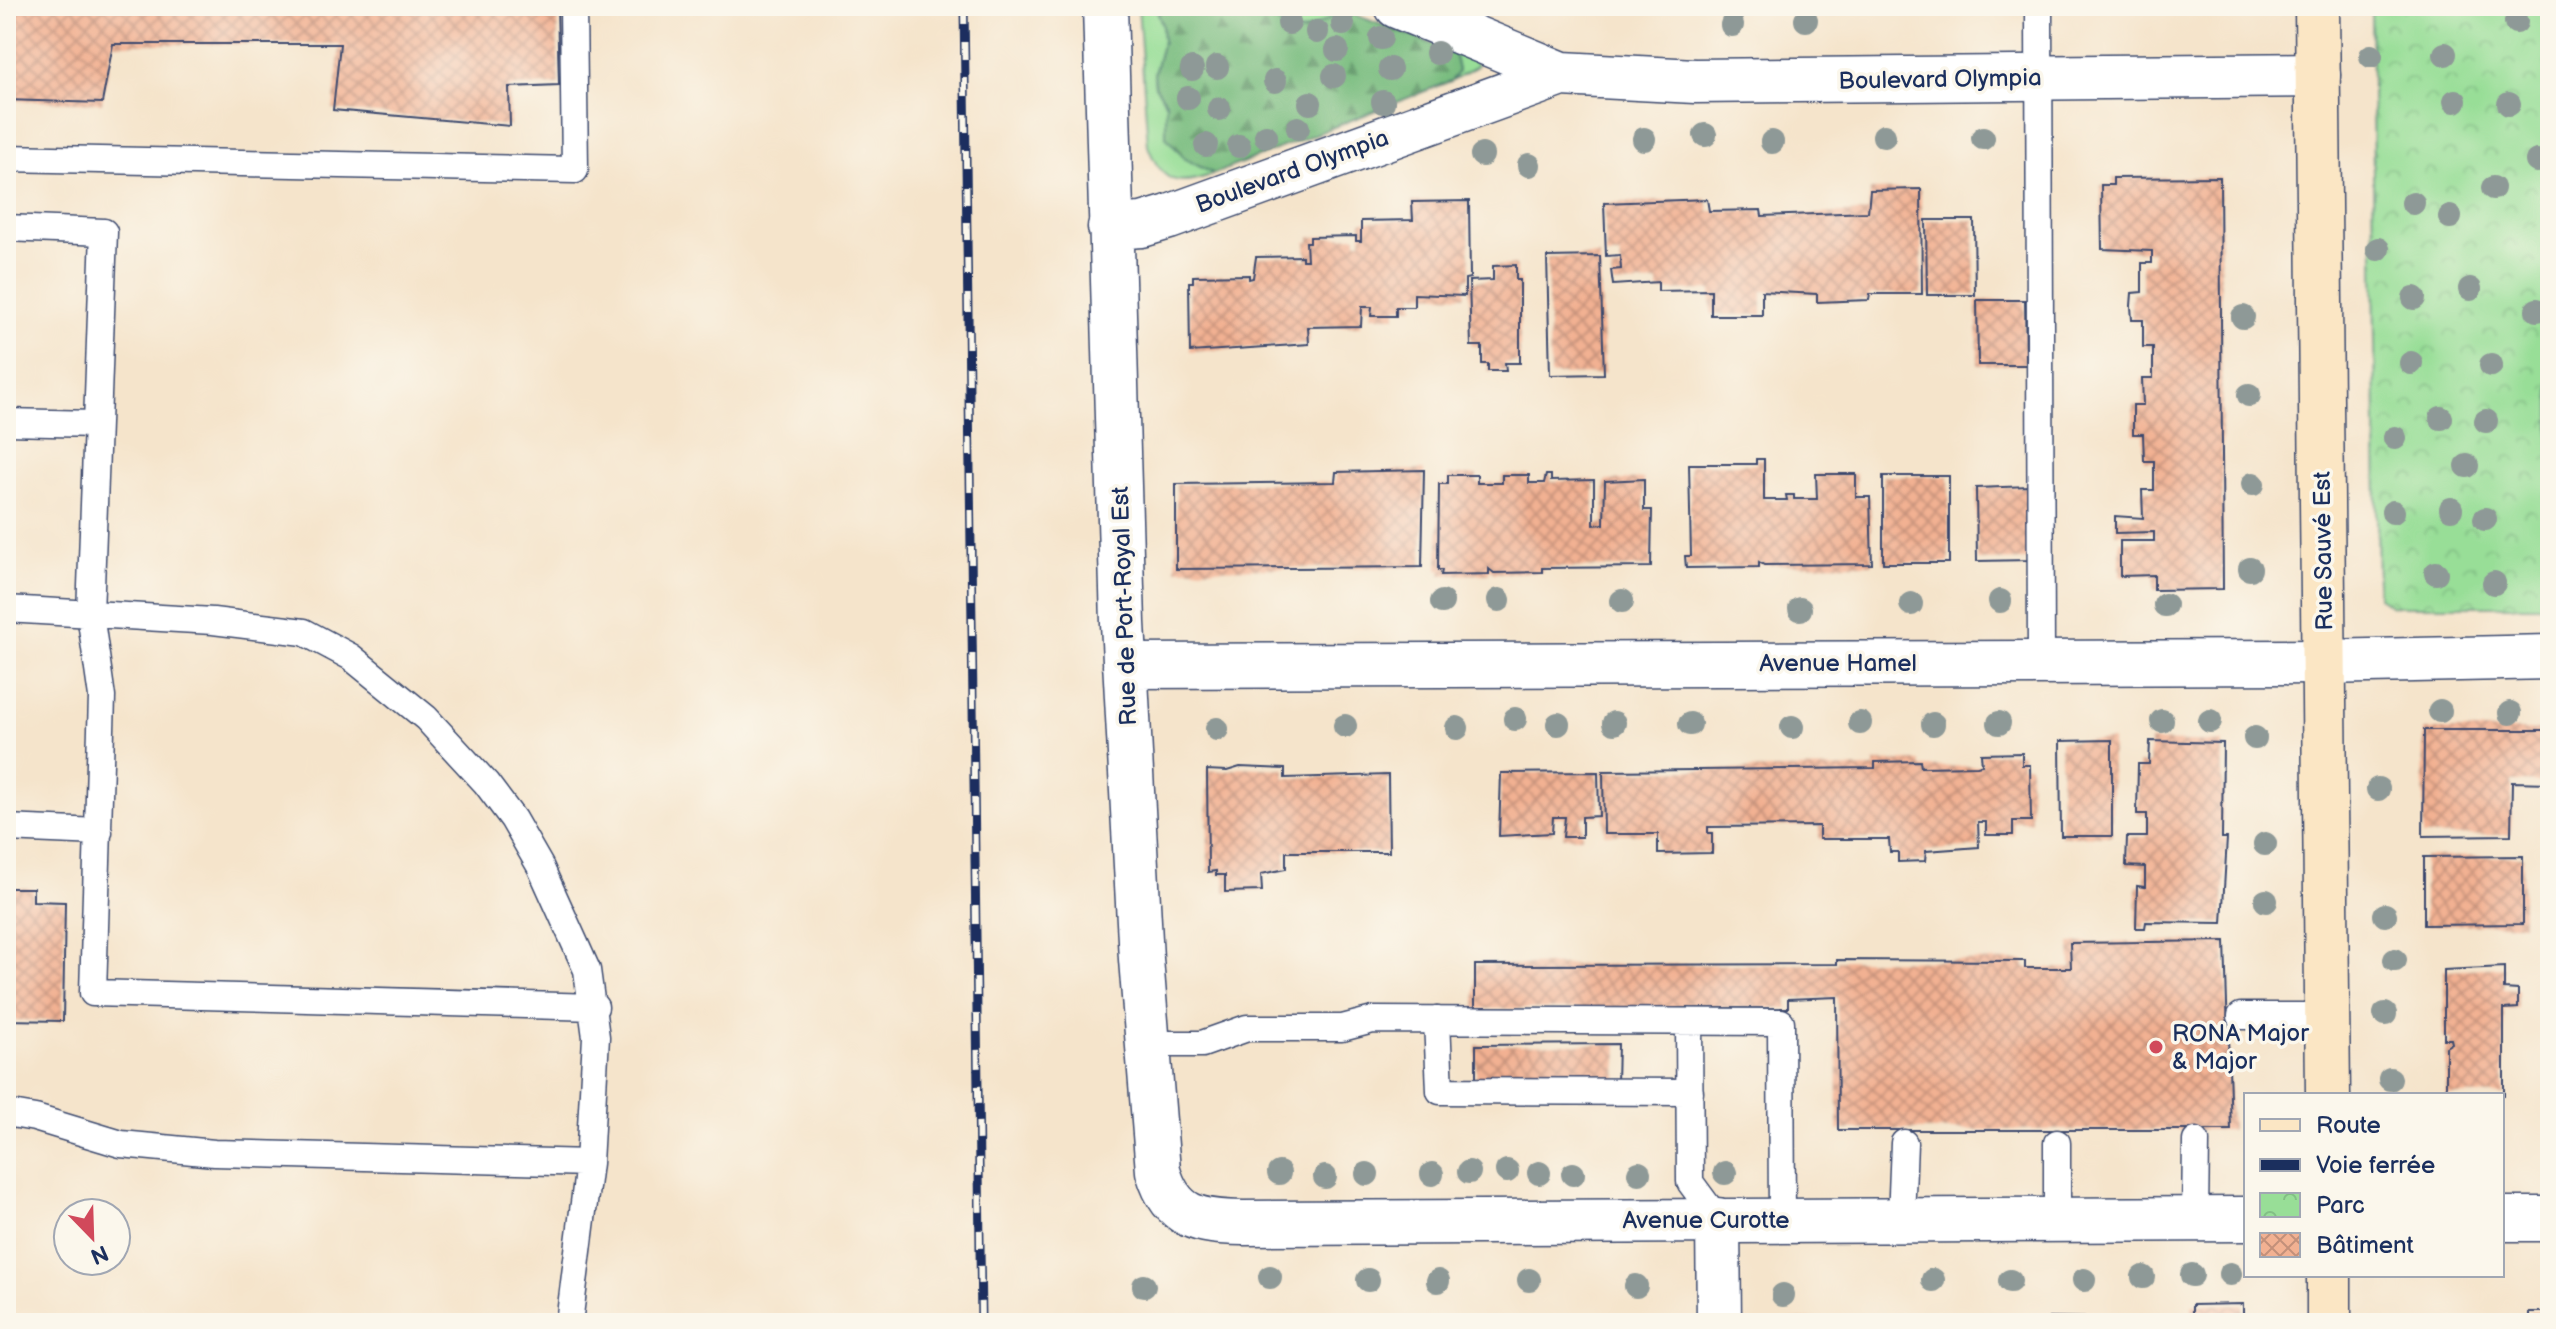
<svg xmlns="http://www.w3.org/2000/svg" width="2556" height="1329" viewBox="0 0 2556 1329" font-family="'Balsamiq Sans',sans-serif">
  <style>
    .green { fill: #98de97; stroke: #5a867a; stroke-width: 2 }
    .forest { fill: url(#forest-firs); stroke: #4a766f; stroke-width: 2 }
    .park { fill: url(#park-crowns); stroke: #5a867a; stroke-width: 2 }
    .building { fill: url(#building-cross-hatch) }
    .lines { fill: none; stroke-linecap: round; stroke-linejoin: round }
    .lane-casing { stroke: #3c4a6e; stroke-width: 29 }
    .street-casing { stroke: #3c4a6e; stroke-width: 47 }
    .secondary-casing { stroke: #3c4a6e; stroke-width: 47 }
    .lane { stroke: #fff; stroke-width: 26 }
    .street { stroke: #fff; stroke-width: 44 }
    .secondary { stroke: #fbe6c4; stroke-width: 44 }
    .rail-casing { stroke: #1b2f5e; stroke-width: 9 }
    .rail { stroke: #fbf7ec; stroke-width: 6; stroke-dasharray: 18; stroke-linecap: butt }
    .tree { fill: #8e9997 }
    .poi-dot { fill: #d1495b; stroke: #fbf7ec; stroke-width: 3 }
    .labels { text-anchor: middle; stroke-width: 7; stroke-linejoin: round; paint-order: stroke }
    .street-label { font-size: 24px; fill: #1b2f5e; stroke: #fbf7ec }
    .poi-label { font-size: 24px; fill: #1b2f5e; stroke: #fbf7ec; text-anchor: start }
  </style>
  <defs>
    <pattern id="forest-firs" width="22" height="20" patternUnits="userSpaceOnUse" patternTransform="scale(2)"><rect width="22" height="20" fill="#7abd80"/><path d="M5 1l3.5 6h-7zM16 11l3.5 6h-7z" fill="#639a6c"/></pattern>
    <pattern id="park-crowns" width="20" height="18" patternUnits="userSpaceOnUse" patternTransform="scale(2)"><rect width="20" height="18" fill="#98de97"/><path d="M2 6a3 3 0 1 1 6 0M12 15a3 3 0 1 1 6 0" fill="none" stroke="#82bf85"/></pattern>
    <pattern id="building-cross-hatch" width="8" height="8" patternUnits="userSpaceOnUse" patternTransform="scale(2)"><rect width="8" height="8" fill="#f2b192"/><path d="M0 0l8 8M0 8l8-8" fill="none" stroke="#c3907a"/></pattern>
  </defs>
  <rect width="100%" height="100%" fill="#fbf7ec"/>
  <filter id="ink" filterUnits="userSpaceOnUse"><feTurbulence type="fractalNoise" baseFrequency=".0125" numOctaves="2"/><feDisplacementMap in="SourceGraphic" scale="16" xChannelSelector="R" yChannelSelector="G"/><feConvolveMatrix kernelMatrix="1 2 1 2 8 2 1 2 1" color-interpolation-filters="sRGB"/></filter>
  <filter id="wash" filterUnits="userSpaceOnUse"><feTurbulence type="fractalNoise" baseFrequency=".006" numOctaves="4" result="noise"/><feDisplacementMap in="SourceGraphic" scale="32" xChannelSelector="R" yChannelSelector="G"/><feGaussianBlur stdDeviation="1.8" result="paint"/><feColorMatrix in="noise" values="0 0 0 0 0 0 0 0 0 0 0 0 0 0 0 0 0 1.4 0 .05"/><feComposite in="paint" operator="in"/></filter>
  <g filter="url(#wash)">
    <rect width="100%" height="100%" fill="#f5e4cb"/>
    <!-- green -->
    <path class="green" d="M1138,6h17l7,18 1,17 -9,33 1,12c15,19 20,49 30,73l29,15c-37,13 -52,10 -66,-28z
      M1272,6h59l14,5c-15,7 -43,24 -57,23l-13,-15z
      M1454,52l21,8 2,6 -26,15 7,-11z"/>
    <!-- forest -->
    <path class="forest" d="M1155,6h117l3,13 13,15c14,1 42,-16 57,-23l109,41 4,19 -7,10 -237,93 -29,-15 -19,-22v-36l-11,-15 -1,-12 9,-33 -1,-17z"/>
    <!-- park -->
    <path class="park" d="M2371,6h179v600h-159l-13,-9z"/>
    <g id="blocks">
      <!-- building -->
      <path class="building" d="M6,6h551l2,79 -50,2 1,39 -177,-16 7,-66h-227l-11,59 -96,-3z
        M2220,177l3,412 -69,1v-15l-34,1v-35h34v-9l-39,1v-17l28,2 -1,-28h12v-29h-10l-1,-27h-10v-29h10l-1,-27h11v-31h-10v-27h-11l-1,-14 1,-13 10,-1v-29h10v-12l-50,-2 -1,-64h12v-7z
        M1921,189l1,105h-52l-1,6 -52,2v-8l-55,-3v24h-51v-25l-53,1v-9l-45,3 -2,-15 10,-1 -1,-14 -14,1 -2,-53 103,-4 2,12 52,-1 1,6 106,-4 2,-22z
        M1469,201l1,77 -5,1v17l-51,-2v13h-18v9h-25l1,-9h-10l-1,19 -53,1 1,17 -119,8 -1,-70h4v-6l56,-1v4l4,-1 3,-21 46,-1v4h5l-1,-18h4v-5l46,-1v5h5v-20l52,-1 -1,-18z
        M1926,220h48l1,75h-48z
        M1600,256l4,118 -54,1 -3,-118z
        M1516,265v15h4v83h-15l1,8h-18v-7h-6v-18h-11l-2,-65 24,-1v-14z
        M1977,300h48l1,65h-48z
        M1756,459h8v41h23l-1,-5h8v4h23l-1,-25h40v23h14l2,67 -108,1 -5,-3v5l-73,1 -1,-12h6l-2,-92h67z
        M1424,470l-2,97 -246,2v-85l159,-2 1,-10z
        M1448,475h29v8h25v-8h27v8h15l2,-8h5v6l43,-1v45l10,-1 1,-43 39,-2v31h8l-1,57 -109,1v4l-48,1 -5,-4v5l-48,1 1,-5h-4l1,-86h9z
        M1883,476h66v87h-66z
        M2030,486l1,74 -54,1 -1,-73z
        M2424,730h126v53l-38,-1 -1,53 -88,1z
        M2112,740v96h-51l-1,-95z
        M2150,741l73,2 -1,95h5l-5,85 -76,-1 -1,6h-9l1,-42 8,1v-20l-19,-1 1,-29h20v-23h-10l1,-50h11z
        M2022,753v12h8l1,56h-18v14h-27v-13h-8l1,25 -53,4 -1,10 -27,1v-10h-8l-1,-13h-70v-13l-111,1v6h4v20l-54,1v-20h-54l-1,-63 272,-3v-6l45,-1 1,6 56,-1 5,-1 -1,-11z
        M1240,767l45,2v9l103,-3 1,77h-103v17l-25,5 1,17 -37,1v-17h-9v-4l-8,1 -1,-102 20,1z
        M1598,772l1,44 -17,1v20h-19l2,-20h-12l-1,16 -53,3 2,-63z
        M2523,856v68l-99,1v-68z
        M6,888h27v13l32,1 -2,119 -57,-1z
        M2225,941l6,189h-393l-1,-133 -49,2v9l-313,1v-44l362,-1v-4l188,1v7h46l-1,-25z
        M2504,967v22l14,1v18l-14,1v86h-58v-48l6,-4 -1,-4h-7v-69z
        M1618,1044l-1,39 -141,-1v-37z
        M2243,1304v19h-51v-18z
        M2529,1312h21v11h-21z
        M2049,1317l44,1v5h-44z
        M2101,1318l46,1v4h-46z
        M1829,1319v4h-42v-3z"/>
    </g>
  </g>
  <g filter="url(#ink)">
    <use href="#blocks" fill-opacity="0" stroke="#3c4a6e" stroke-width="2"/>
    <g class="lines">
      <!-- lane casing -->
      <g class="lane-casing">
        <path id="lane" d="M2039,6l2,655
          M6,158l569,12 -2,-164
          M6,228l98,4 -14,382 12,83 -9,296 502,14
          M6,422l90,2
          M6,609l207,12 91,11 47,25 75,61 60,65 27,36 27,47 47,104 9,67 -7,126
          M6,828l93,4
          M2241,1016h87
          M1437,1020l3,71 250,1
          M1689,1022l1,160 28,38
          M1147,1044h55l45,-16h95l31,-8 408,2 1,198
          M6,1113l29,5 86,26 93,9 375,10 -20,160
          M2057,1143v75
          M2195,1218l1,-77
          M1901,1219l3,-76"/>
      </g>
      <!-- street casing -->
      <g class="street-casing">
        <path id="street" d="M1105,6l18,617 18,336 17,212c14,48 41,51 85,52l1003,-4
          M1397,6l165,68 133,7 623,-6
          M1110,227l32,-2 27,-8 393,-143
          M1125,666l1199,-4 226,-5
          M2502,1219h48
          M1718,1220l1,103"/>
      </g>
      <!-- secondary casing -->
      <g class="secondary-casing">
        <path id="secondary" d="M2317,6l11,1089
          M2329,1323v-48"/>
      </g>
      <!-- lane -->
      <use href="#lane" class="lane"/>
      <!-- street -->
      <use href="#street" class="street"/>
      <!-- secondary -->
      <use href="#secondary" class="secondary"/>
      <!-- rail casing -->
      <g class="rail-casing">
        <path id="rail" d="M964,6l17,1317"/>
      </g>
      <!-- rail -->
      <use href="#rail" class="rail"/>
    </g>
    <!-- trees -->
    <g class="tree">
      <circle cx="1806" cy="20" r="12"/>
      <circle cx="2516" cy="22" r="12"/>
      <circle cx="1289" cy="23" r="12"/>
      <circle cx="1343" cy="24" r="12"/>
      <circle cx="1732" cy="25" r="12"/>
      <circle cx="1317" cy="32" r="12"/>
      <circle cx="1381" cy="38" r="12"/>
      <circle cx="1337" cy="50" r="12"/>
      <circle cx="1437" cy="53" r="12"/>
      <circle cx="2445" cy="54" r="12"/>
      <circle cx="2371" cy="56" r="12"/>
      <circle cx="1217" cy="67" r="12"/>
      <circle cx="1192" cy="69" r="12"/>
      <circle cx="1390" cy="69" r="12"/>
      <circle cx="1334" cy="76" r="12"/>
      <circle cx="1275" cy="81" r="12"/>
      <circle cx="1188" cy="98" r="12"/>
      <circle cx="2455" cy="101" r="12"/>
      <circle cx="1383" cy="102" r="12"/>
      <circle cx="1310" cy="103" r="12"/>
      <circle cx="2509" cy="104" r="12"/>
      <circle cx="1219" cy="109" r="12"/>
      <circle cx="1298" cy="128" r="12"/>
      <circle cx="1705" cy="135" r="12"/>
      <circle cx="1266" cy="136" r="12"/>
      <circle cx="1884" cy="136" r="12"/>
      <circle cx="1983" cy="138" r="12"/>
      <circle cx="1644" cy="139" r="12"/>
      <circle cx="1772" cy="142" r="12"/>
      <circle cx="1206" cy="145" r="12"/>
      <circle cx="1239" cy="146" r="12"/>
      <circle cx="1482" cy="155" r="12"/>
      <circle cx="2537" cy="161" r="12"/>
      <circle cx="1529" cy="165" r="12"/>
      <circle cx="2493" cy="188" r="12"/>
      <circle cx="2413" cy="203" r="12"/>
      <circle cx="2450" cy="217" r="12"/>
      <circle cx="2378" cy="249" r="12"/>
      <circle cx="2470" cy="289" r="12"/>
      <circle cx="2414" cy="298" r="12"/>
      <circle cx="2537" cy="310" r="12"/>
      <circle cx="2243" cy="317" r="12"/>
      <circle cx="2411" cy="363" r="12"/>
      <circle cx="2491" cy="365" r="12"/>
      <circle cx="2249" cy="395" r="12"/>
      <circle cx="2441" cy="418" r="12"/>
      <circle cx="2486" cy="421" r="12"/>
      <circle cx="2395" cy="438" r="12"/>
      <circle cx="2467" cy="466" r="12"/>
      <circle cx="2253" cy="484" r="12"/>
      <circle cx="2451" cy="509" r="12"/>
      <circle cx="2393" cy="512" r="12"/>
      <circle cx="2485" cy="519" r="12"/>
      <circle cx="2250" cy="569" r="12"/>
      <circle cx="2436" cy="573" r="12"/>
      <circle cx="2494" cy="583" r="12"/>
      <circle cx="1499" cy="600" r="12"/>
      <circle cx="1622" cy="601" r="12"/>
      <circle cx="2000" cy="601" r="12"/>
      <circle cx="1442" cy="602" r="12"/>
      <circle cx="1911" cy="604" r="12"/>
      <circle cx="2165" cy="605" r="12"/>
      <circle cx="1800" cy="609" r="12"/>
      <circle cx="2440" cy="711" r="12"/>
      <circle cx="2510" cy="713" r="12"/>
      <circle cx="1515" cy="719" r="12"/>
      <circle cx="2162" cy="721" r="12"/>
      <circle cx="2210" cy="721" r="12"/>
      <circle cx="1614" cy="723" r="12"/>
      <circle cx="1860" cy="723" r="12"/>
      <circle cx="1999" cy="723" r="12"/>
      <circle cx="1558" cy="724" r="12"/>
      <circle cx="1690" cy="724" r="12"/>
      <circle cx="1933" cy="724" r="12"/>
      <circle cx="1345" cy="726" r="12"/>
      <circle cx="1792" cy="727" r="12"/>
      <circle cx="1457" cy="728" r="12"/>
      <circle cx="1217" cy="729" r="12"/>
      <circle cx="2255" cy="738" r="12"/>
      <circle cx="2378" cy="789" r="12"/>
      <circle cx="2265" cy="844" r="12"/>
      <circle cx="2266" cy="901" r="12"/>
      <circle cx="2385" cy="915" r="12"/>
      <circle cx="2395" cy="960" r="12"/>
      <circle cx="2385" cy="1014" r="12"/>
      <circle cx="2390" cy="1079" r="12"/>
      <circle cx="1507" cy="1171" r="12"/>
      <circle cx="1469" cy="1172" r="12"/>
      <circle cx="1279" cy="1173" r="12"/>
      <circle cx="1539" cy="1173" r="12"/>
      <circle cx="1639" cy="1173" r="12"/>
      <circle cx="1725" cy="1173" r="12"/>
      <circle cx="1367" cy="1174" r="12"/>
      <circle cx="1432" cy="1174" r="12"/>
      <circle cx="1573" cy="1174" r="12"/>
      <circle cx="1325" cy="1177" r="12"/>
      <circle cx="2230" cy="1274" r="12"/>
      <circle cx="2192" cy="1275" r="12"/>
      <circle cx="1270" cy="1277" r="12"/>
      <circle cx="2143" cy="1277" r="12"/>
      <circle cx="1368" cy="1280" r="12"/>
      <circle cx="1529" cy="1280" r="12"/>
      <circle cx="1933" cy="1280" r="12"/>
      <circle cx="2084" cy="1280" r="12"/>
      <circle cx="1438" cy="1281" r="12"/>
      <circle cx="2010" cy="1281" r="12"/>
      <circle cx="1144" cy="1286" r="12"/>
      <circle cx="1636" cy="1286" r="12"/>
      <circle cx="1783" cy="1295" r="12"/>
    </g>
  </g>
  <!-- markers -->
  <circle class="poi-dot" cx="2156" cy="1047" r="8"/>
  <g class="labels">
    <!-- street labels -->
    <g class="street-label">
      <text transform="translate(1940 79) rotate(-1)" y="8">Boulevard Olympia</text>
      <text transform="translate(1292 171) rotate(-20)" y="8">Boulevard Olympia</text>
      <text transform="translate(2323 551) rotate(-91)" y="8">Rue Sauvé Est</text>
      <text transform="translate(1124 606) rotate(-92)" y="8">Rue de Port-Royal Est</text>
      <text x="1838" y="671">Avenue Hamel</text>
      <text x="1706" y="1228">Avenue Curotte</text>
    </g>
    <!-- poi labels -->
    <g class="poi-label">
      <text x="2172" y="1041">RONA Major<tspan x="2172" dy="28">&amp; Major</tspan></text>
    </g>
  </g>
  <!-- margin -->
  <rect width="2556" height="1329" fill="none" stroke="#fbf7ec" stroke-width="32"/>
  <!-- legend -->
  <rect x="2244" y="1093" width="260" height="184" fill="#fbf7ec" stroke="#a1a7b3" stroke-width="2"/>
  <rect x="2260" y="1119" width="40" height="12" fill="#fbe6c4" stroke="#a1a7b3" stroke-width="2"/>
  <text x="2316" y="1133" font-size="24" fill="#1b2f5e">Route</text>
  <rect x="2260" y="1159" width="40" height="12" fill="#1b2f5e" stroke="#a1a7b3" stroke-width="2"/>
  <text x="2316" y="1173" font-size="24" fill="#1b2f5e">Voie ferrée</text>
  <rect x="2260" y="1193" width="40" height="24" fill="url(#park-crowns)" stroke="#a1a7b3" stroke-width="2"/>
  <text x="2316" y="1213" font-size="24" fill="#1b2f5e">Parc</text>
  <rect x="2260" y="1233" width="40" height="24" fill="url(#building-cross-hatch)" stroke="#a1a7b3" stroke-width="2"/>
  <text x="2316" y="1253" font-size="24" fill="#1b2f5e">Bâtiment</text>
  <!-- north arrow -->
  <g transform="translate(92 1237) rotate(157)"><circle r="38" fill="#fbf7ec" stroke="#a1a7b3" stroke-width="2"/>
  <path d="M0-6L14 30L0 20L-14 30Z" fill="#d1495b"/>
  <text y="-12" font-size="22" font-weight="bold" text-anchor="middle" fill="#1b2f5e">N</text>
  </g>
</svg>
